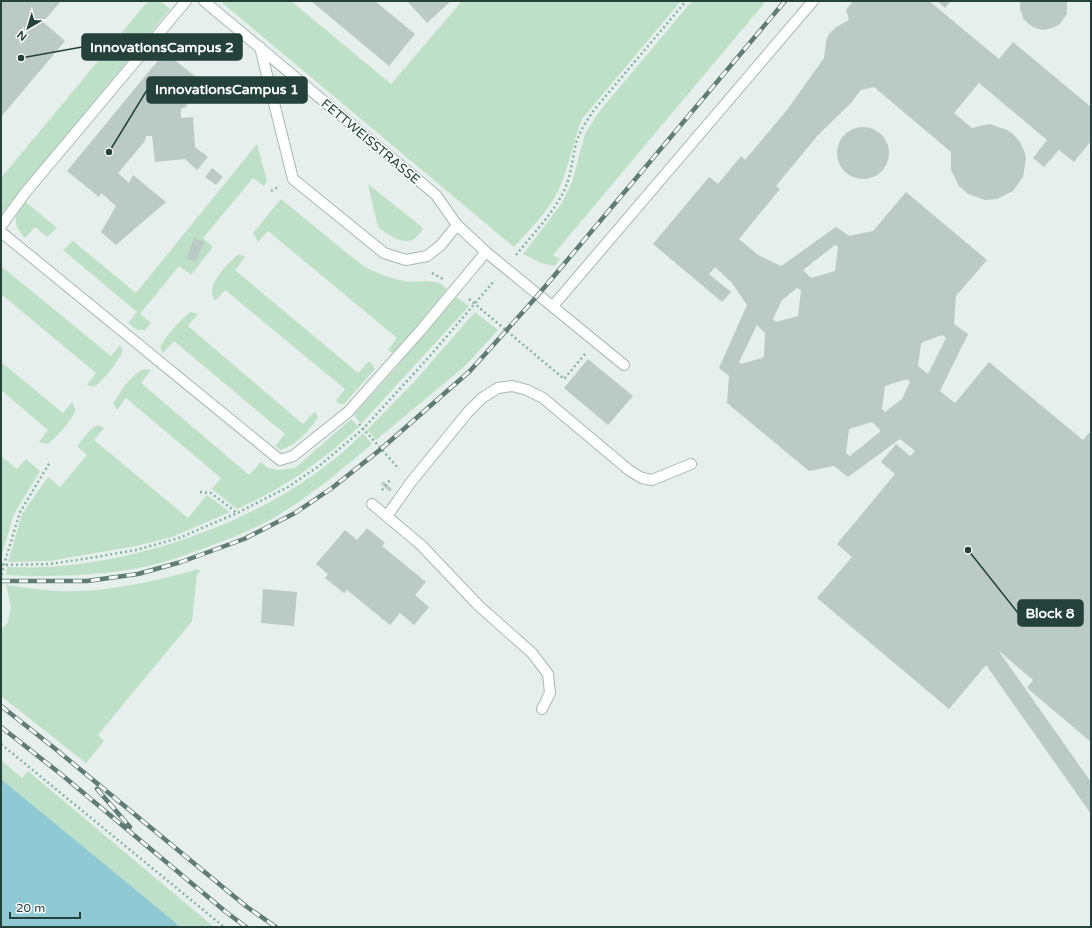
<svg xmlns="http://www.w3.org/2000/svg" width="1092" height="928" viewBox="0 0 1092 928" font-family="'Varela Round',sans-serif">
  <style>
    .green { fill: #bfe0c8 }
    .water { fill: #8ec9d4 }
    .building { fill: #bbcac4; fill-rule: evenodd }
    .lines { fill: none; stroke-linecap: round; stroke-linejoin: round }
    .service-casing { stroke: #a8b8b2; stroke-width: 12 }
    .path { stroke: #86b3a5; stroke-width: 2.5; stroke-dasharray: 2 3; stroke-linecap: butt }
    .service { stroke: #fff; stroke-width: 10 }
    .rail-casing { stroke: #5f7d75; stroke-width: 4.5 }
    .rail { stroke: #f7fbf9; stroke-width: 3; stroke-dasharray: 9; stroke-linecap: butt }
    .labels { text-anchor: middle; stroke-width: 3.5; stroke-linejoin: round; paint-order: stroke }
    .street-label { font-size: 13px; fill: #24423a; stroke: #f7fbf9 }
    .leader { fill: none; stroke: #24423a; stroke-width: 1.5 }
    .callout-dot { fill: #24423a; stroke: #f7fbf9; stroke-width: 1.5 }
    .callout { fill: #24423a; stroke: #24423a; stroke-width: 1.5 }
    .callout-label { font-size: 14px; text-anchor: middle; font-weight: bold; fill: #fff }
  </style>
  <rect width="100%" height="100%" fill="#e6efeb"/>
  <!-- green -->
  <path class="green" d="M148,1h12l10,8 -169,206v-37z
    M220,1h71l100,83 71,-83h219l-99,118c-9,23 -13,48 -23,70 -10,22 -29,40 -45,58z
    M692,1h74l-213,254 7,4 -5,7 -14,-3 -18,-9 39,-51 10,-21 13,-48 13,-21z
    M257,144l10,37 -3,5 -11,-8 -50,60 10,9 -22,28 -12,-9 -39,48 11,9 -6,7h-8l-9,-7 9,-11 -74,-62 10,-9 63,52z
    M368,184l55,44c-12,24 -30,10 -45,-1z
    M281,199l67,55 17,13 20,9 22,6 20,-1 13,2 7,6 -51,63h-5l-3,-2 9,-12 -129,-107 -10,11 -5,-9z
    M26,202l31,26 -10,9 -12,-10 -10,11c-13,-14 -12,-22 1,-36z
    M239,254l6,3 -10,13 123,103 11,-12 3,3 3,5 -31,35h-5l-3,-3 9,-12 -120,-99 -10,11c-1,-3 -3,-6 -3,-9 -1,-11 18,-31 27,-38z
    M1,266l110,90 9,-11 3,6c-7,13 -17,27 -29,36l-7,-2 9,-12 -95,-79z
    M456,297l13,9 -108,118 -7,-9 43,-48z
    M191,312l7,2 -10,12 115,98 12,-13 3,7c-11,14 -20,26 -37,32l-6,-4 10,-12 -111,-93 -11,12 -3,-5c5,-12 21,-29 31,-36z
    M475,312l23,18 -33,36 -89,74 -9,-10 47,-48z
    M1,362l62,51 9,-11 4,8c-7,13 -16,24 -28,34l-9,-2 9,-12 -47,-40z
    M144,369l7,1 -10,13 108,92 12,-13 7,6 10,2 17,-2 56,-49 8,8c-26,24 -53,45 -84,63 -12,7 -26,13 -38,19l-25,-20 9,-11 -95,-80 -9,12 -4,-6c7,-13 18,-29 31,-35z
    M98,425l6,3 -10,12 94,78 19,-23 23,17 -58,25 -36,9 -87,15 -41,1 14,-48 26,-37 12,10 27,-32 -10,-9 13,-16z
    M363,433l9,11c-26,22 -52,44 -81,63 -20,14 -43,24 -65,33 -28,11 -58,22 -87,28 -43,8 -88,9 -133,7l1,-8c13,0 25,1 37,0 93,-4 206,-43 280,-100 14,-10 27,-22 39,-34z
    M1,456l16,13 9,-10 14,12 -26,43 -13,43z
    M198,569l2,3 -3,2 -5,47 -94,114 6,6 -18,22 -85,-67v-66l7,-8 3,-15 -5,-22c17,2 34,5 51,6 48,2 96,-9 141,-22z
    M1,760l21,18 6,-7 186,156h-34l-179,-148z"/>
  <!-- water -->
  <path class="water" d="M1,779l170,140 9,8h-179z"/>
  <!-- building -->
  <path class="building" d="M1,1h60l-18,21 22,19 -64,76z
    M311,1h64l40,33 -26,32z
    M407,1h44l-24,22z
    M853,1h76l70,58 14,-17 78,65v34l-17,21 -15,-12 -15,17 -11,-9 14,-18 -68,-57 -25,30 18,15 12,-3 6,-1 17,6 5,3 8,9 5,11 1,6 -3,18 -10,14 -16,8 -12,1 -17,-6 -9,-8 -8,-16v-18l-77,-65 -13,3 -11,14 -32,31 -42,51 4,3 -41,50 19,16 23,11 55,-39 13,9 24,-5 33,-39 81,68 -31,36 -2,28 14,10 -28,57 15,12 34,-41 94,78 6,-7 2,2v307l-64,-54 6,-8 -35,-30 93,132v32l-105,-149 -37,44 -132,-111 35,-41 -15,-13 58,-70 -14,-12 15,-18 14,12 5,-5 -15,-12 -52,38 -14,-11 -25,5 -82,-68 2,-27 -10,-8 28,-63 -15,-22 -17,-16 -6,7 22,18 -9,10 -69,-58 56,-67 9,7 23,-28 4,4 42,-50 37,-52 2,-17 3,-7 6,-6 14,-8 -3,-10zM835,245l3,2 -3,24 -24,7 -8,-8zM797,288l4,2 -3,26 -22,6 -3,-3 9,-19zM757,325l8,8 -1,23 -2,2 -21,6 -2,-2zM942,335l4,3 -18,36 -10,-8 3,-22 2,-2zM907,379l3,3 -8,17 -17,13 -3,-3 3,-23zM872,422l9,9 -31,25 -4,-3 3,-24z
    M937,1h14l-6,7z
    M1020,1h47v13l-7,10 -5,3 -11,3 -6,-1 -5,-2 -9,-7 -4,-11z
    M165,52l32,26 -13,14 4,12 -2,3 -5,2v9l12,-1 2,30 13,10 -11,13 -12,-11 -30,3 -3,-26h-6l-1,5 -27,32 11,10 4,-8 33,27 -50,43 -15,-13 15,-26 -15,-13 -2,4 -32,-26z
    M837 153a26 26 0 1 1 52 0a26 26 0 1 1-52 0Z
    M212,168l11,9 -7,8 -11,-8z
    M194,238l10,4 -8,20 -10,-4z
    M588,359l45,37 -25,29 -44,-37z
    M383,481l9,8 -2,3 -9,-8z
    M367,528l18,15 -3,3 44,36 -11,13 14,12 -15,18 -14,-12 -10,12 -43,-35 -3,3 -19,-15 3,-4 -12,-10 29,-34 12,10z
    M263,589l34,3 -3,34 -33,-3z"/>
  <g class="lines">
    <!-- service casing -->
    <g class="service-casing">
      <path id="service" d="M204,1l232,194 21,30 29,27 138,113
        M260,47l33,132 91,74 22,7 21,-4 14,-11 16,-20
        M1,226l24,-33 161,-192
        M1,232l279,228 13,-4 55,-44 73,-82 65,-78
        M553,306l260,-305
        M372,504l49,41 58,61 53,47 16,21 2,19 -8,16
        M387,516l24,-34 57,-70 14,-14 16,-10 14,-2 15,4 16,8 87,73 12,7 10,2 39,-16"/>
    </g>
    <!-- path -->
    <path class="path" d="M271,191l9,-5
      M516,255c16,-20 35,-39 47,-62 8,-16 9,-33 13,-50 4,-12 11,-23 18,-33l92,-109
      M432,273l11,6
      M469,299l95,80 21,-25
      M359,424l40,45
      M382,490l8,-10
      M200,492l11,1 26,20
      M1,565l49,-1 40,-6 46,-8 43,-12 58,-25 51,-26 31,-21 44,-37 66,-72 66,-77
      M1,580l3,-15 16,-53 30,-50
      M1,744l223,183"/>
    <!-- service -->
    <use href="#service" class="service"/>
    <!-- rail casing -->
    <g class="rail-casing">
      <path id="rail" d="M1,581h86l51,-7 43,-12 63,-23 51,-26 37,-25 49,-39 89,-78 68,-76 247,-294
        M1,706l52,41 194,160 29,20
        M1,727l61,48 164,137 20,15
        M97,789l33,38"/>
    </g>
    <!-- rail -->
    <use href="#rail" class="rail"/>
  </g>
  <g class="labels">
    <!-- street labels -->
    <g class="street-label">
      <text transform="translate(371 141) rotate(40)" y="5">FETTWEISSTRASSE</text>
    </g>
  </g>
  <!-- callouts -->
  <path class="leader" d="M21 58L82 47M109 152L147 90M968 550L1018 613"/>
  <g class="callout-dot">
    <circle cx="21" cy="58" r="4"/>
    <circle cx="109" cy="152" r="4"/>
    <circle cx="968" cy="550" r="4"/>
  </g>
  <g class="callout">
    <rect x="82" y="34" width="160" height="26" rx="4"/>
    <rect x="147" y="77" width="160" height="26" rx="4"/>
    <rect x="1018" y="600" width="65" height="26" rx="4"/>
  </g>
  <g class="callout-label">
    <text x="162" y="52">InnovationsCampus 2</text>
    <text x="227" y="94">InnovationsCampus 1</text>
    <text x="1050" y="618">Block 8</text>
  </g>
  <!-- border -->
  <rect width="1092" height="928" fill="none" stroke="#24423a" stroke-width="4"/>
  <!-- north arrow -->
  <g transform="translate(28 28) rotate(218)" stroke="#f7fbf9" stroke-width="3" paint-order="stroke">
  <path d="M0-3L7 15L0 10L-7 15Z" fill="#24423a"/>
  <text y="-6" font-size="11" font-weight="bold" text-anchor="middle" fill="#24423a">N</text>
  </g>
  <!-- scale -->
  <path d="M10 912v6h70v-6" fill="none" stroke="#24423a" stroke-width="2"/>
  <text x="16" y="912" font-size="12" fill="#24423a" stroke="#f7fbf9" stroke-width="3" paint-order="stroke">20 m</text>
</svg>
